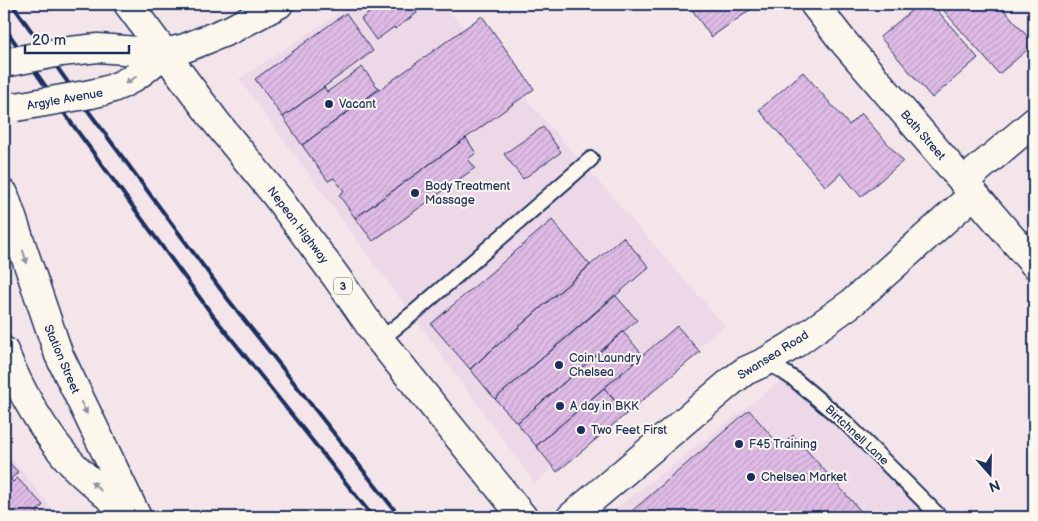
<svg xmlns="http://www.w3.org/2000/svg" width="1038" height="521" viewBox="0 0 1038 521" font-family="'Balsamiq Sans',sans-serif">
  <style>
    .built { fill: #edd8e8 }
    .building { fill: url(#building-hatch); stroke: #1b2f5e }
    .lines { fill: none; stroke-linecap: round; stroke-linejoin: round }
    .lane-casing { stroke: #1b2f5e; stroke-width: 18 }
    .street-casing { stroke: #1b2f5e; stroke-width: 31 }
    .secondary-casing { stroke: #1b2f5e; stroke-width: 31 }
    .highway-casing { stroke: #1b2f5e; stroke-width: 31 }
    .lane { stroke: #fbf7ec; stroke-width: 14 }
    .street { stroke: #fbf7ec; stroke-width: 28 }
    .secondary { stroke: #fbf7ec; stroke-width: 28 }
    .highway { stroke: #fbf7ec; stroke-width: 28 }
    .rail { stroke: #1b2f5e; stroke-width: 4 }
    .street-bridge-casing { stroke: #1b2f5e; stroke-width: 31; stroke-linecap: butt }
    .street-bridge { stroke: #fbf7ec; stroke-width: 28 }
    .oneway { fill: #8b93a5 }
    .poi-dot { fill: #1b2f5e; stroke: #fbf7ec; stroke-width: 2 }
    .labels { text-anchor: middle; stroke-width: 4; stroke-linejoin: round; paint-order: stroke }
    .shield { fill: #fbf7ec; stroke: #5e6b89; stroke-width: 1 }
    .shield-label { font-size: 11px; font-weight: bold; fill: #1b2f5e }
    .street-label { font-size: 12px; fill: #1b2f5e; stroke: #fbf7ec }
    .poi-label { font-size: 12px; fill: #1b2f5e; stroke: #fbf7ec; text-anchor: start }
  </style>
  <defs>
    <pattern id="building-hatch" width="6" height="6" patternUnits="userSpaceOnUse" patternTransform="scale(1.25)"><rect width="6" height="6" fill="#dfbbe5"/><path d="M-1 1l2-2M0 6l6-6M5 7l2-2" fill="none" stroke="#bfa1c7"/></pattern>
  </defs>
  <rect width="100%" height="100%" fill="#f3e5ea"/>
  <filter id="ink" filterUnits="userSpaceOnUse"><feTurbulence type="fractalNoise" baseFrequency=".02" numOctaves="2"/><feDisplacementMap in="SourceGraphic" scale="10" xChannelSelector="R" yChannelSelector="G"/><feConvolveMatrix kernelMatrix="1 2 1 2 8 2 1 2 1" color-interpolation-filters="sRGB"/></filter>
  <g filter="url(#ink)">
    <!-- built -->
    <path class="built" d="M353,4h90l282,322 -190,157 -296,-404z
      M796,369l152,148h-343z
      M4,449l55,68h-55z"/>
    <!-- building -->
    <path class="building" d="M381,4h45l-10,7 1,2 -22,16 -1,-2 -18,13 -15,-21z
      M688,4h71l-48,33z
      M919,4h13l46,54 -46,40 -52,-61z
      M938,4h61l35,40 -35,30z
      M1025,4h9v11z
      M346,13l27,38 -90,66 -28,-38z
      M482,16l52,73 -179,129 -16,-23 5,-4 -10,-13 -6,3 -26,-36z
      M362,67l17,22 -77,56 -19,-28 41,-30 3,5z
      M803,72l46,53 12,-12 42,48 -42,36 -20,-24 -15,14 -67,-77z
      M543,127l18,25 -38,27 -19,-25z
      M466,138l10,15 -8,6 7,9 -102,73 -18,-23z
      M552,220l38,45 -120,104 -39,-45z
      M623,237l26,30 -154,132 -25,-30z
      M615,295l22,25 -120,103 -22,-24z
      M677,326l23,26 -74,62 -22,-26z
      M623,332l20,23 -107,91 -19,-23z
      M604,388l22,26 -69,58 -21,-26z
      M749,410l32,37 12,-12 73,82h-241z
      M4,457l14,15 -7,7 2,3 4,-4 26,27 -6,7 5,5h-38z"/>
    <g class="lines">
      <!-- lane casing -->
      <g class="lane-casing">
        <path id="lane" d="M380,340l36,-29 175,-152
          M767,361l27,18 51,43 95,95"/>
      </g>
      <!-- street casing -->
      <g class="street-casing">
        <path id="street" d="M814,4l28,36 192,224
          M61,52l37,-4 66,5 21,-5 45,-18 49,-26
          M91,94c32,-6 49,-19 73,-41
          M963,182l71,-60
          M571,517l162,-137 12,-9 22,-10 26,-16 60,-43 121,-108"/>
      </g>
      <!-- secondary casing -->
      <g class="secondary-casing">
        <path id="secondary" d="M4,194l55,161 78,162
          M4,351c16,40 41,84 70,115 18,18 39,34 58,50"/>
      </g>
      <!-- highway casing -->
      <g class="highway-casing">
        <path id="highway" d="M128,4l88,118 62,76 59,80 43,62 143,177"/>
      </g>
      <!-- lane -->
      <use href="#lane" class="lane"/>
      <!-- street -->
      <use href="#street" class="street"/>
      <!-- secondary -->
      <use href="#secondary" class="secondary"/>
      <!-- highway -->
      <use href="#highway" class="highway"/>
      <!-- rail -->
      <path class="rail" d="M12,4l77,108 138,186 173,219
        M4,27l63,90 144,196 162,204"/>
      <!-- street-bridge casing -->
      <g class="street-bridge-casing">
        <path id="street-bridge" d="M4,63l57,-11
          M16,107l75,-13"/>
      </g>
      <!-- street-bridge -->
      <use href="#street-bridge" class="street-bridge"/>
    </g>
    <!-- one-way arrows -->
    <defs><path id="oneway-solid" d="M-6-.8H1V-3.2L6.5 0L1 3.2V.8H-6Z" transform="scale(1.25)"/></defs>
    <g class="oneway">
      <use href="#oneway-solid" transform="translate(131 80) rotate(148)"/>
      <use href="#oneway-solid" transform="translate(25 257) rotate(72)"/>
      <use href="#oneway-solid" transform="translate(84 408) rotate(64)"/>
      <use href="#oneway-solid" transform="translate(96 486) rotate(-137)"/>
    </g>
  </g>
  <!-- markers -->
  <g class="poi-dot">
    <circle cx="329" cy="104" r="5"/>
    <circle cx="415" cy="193" r="5"/>
    <circle cx="559" cy="365" r="5"/>
    <circle cx="560" cy="406" r="5"/>
    <circle cx="581" cy="430" r="5"/>
    <circle cx="739" cy="444" r="5"/>
    <circle cx="751" cy="477" r="5"/>
  </g>
  <g class="labels">
    <!-- shield labels -->
    <rect class="shield" x="334" y="277.5" width="18" height="17" rx="4"/>
    <g class="shield-label">
      <text x="343" y="290">3</text>
    </g>
    <!-- street labels -->
    <g class="street-label">
      <text transform="translate(65 99) rotate(-10)" y="4">Argyle Avenue</text>
      <text transform="translate(923 135) rotate(49)" y="4">Bath Street</text>
      <text transform="translate(298 225) rotate(53)" y="4">Nepean Highway</text>
      <text transform="translate(773 355) rotate(-32)" y="4">Swansea Road</text>
      <text transform="translate(62 359) rotate(67)" y="4">Station Street</text>
      <text transform="translate(857 435) rotate(43)" y="4">Birtchnell Lane</text>
    </g>
    <!-- poi labels -->
    <g class="poi-label">
      <text x="339" y="108">Vacant</text>
      <text x="425" y="190">Body Treatment<tspan x="425" dy="14">Massage</tspan></text>
      <text x="569" y="362">Coin Laundry<tspan x="569" dy="14">Chelsea</tspan></text>
      <text x="570" y="410">A day in BKK</text>
      <text x="591" y="434">Two Feet First</text>
      <text x="749" y="448">F45 Training</text>
      <text x="761" y="481">Chelsea Market</text>
    </g>
  </g>
  <!-- margin -->
  <rect width="1038" height="521" fill="none" stroke="#fbf7ec" stroke-width="20"/>
  <rect x="10" y="10" width="1018" height="501" fill="none" stroke="#1b2f5e" stroke-width="2" filter="url(#ink)"/>
  <!-- north arrow -->
  <g transform="translate(990 474) rotate(160)" stroke="#fbf7ec" stroke-width="4" paint-order="stroke">
  <path d="M0-4L9 19L0 12L-9 19Z" fill="#1b2f5e"/>
  <text y="-8" font-size="14" font-weight="bold" text-anchor="middle" fill="#1b2f5e">N</text>
  </g>
  <!-- scale -->
  <path d="M25 45v8h104v-8" fill="none" stroke="#1b2f5e" stroke-width="2.5"/>
  <text x="32" y="45" font-size="15" fill="#1b2f5e" stroke="#fbf7ec" stroke-width="4" paint-order="stroke">20 m</text>
</svg>
